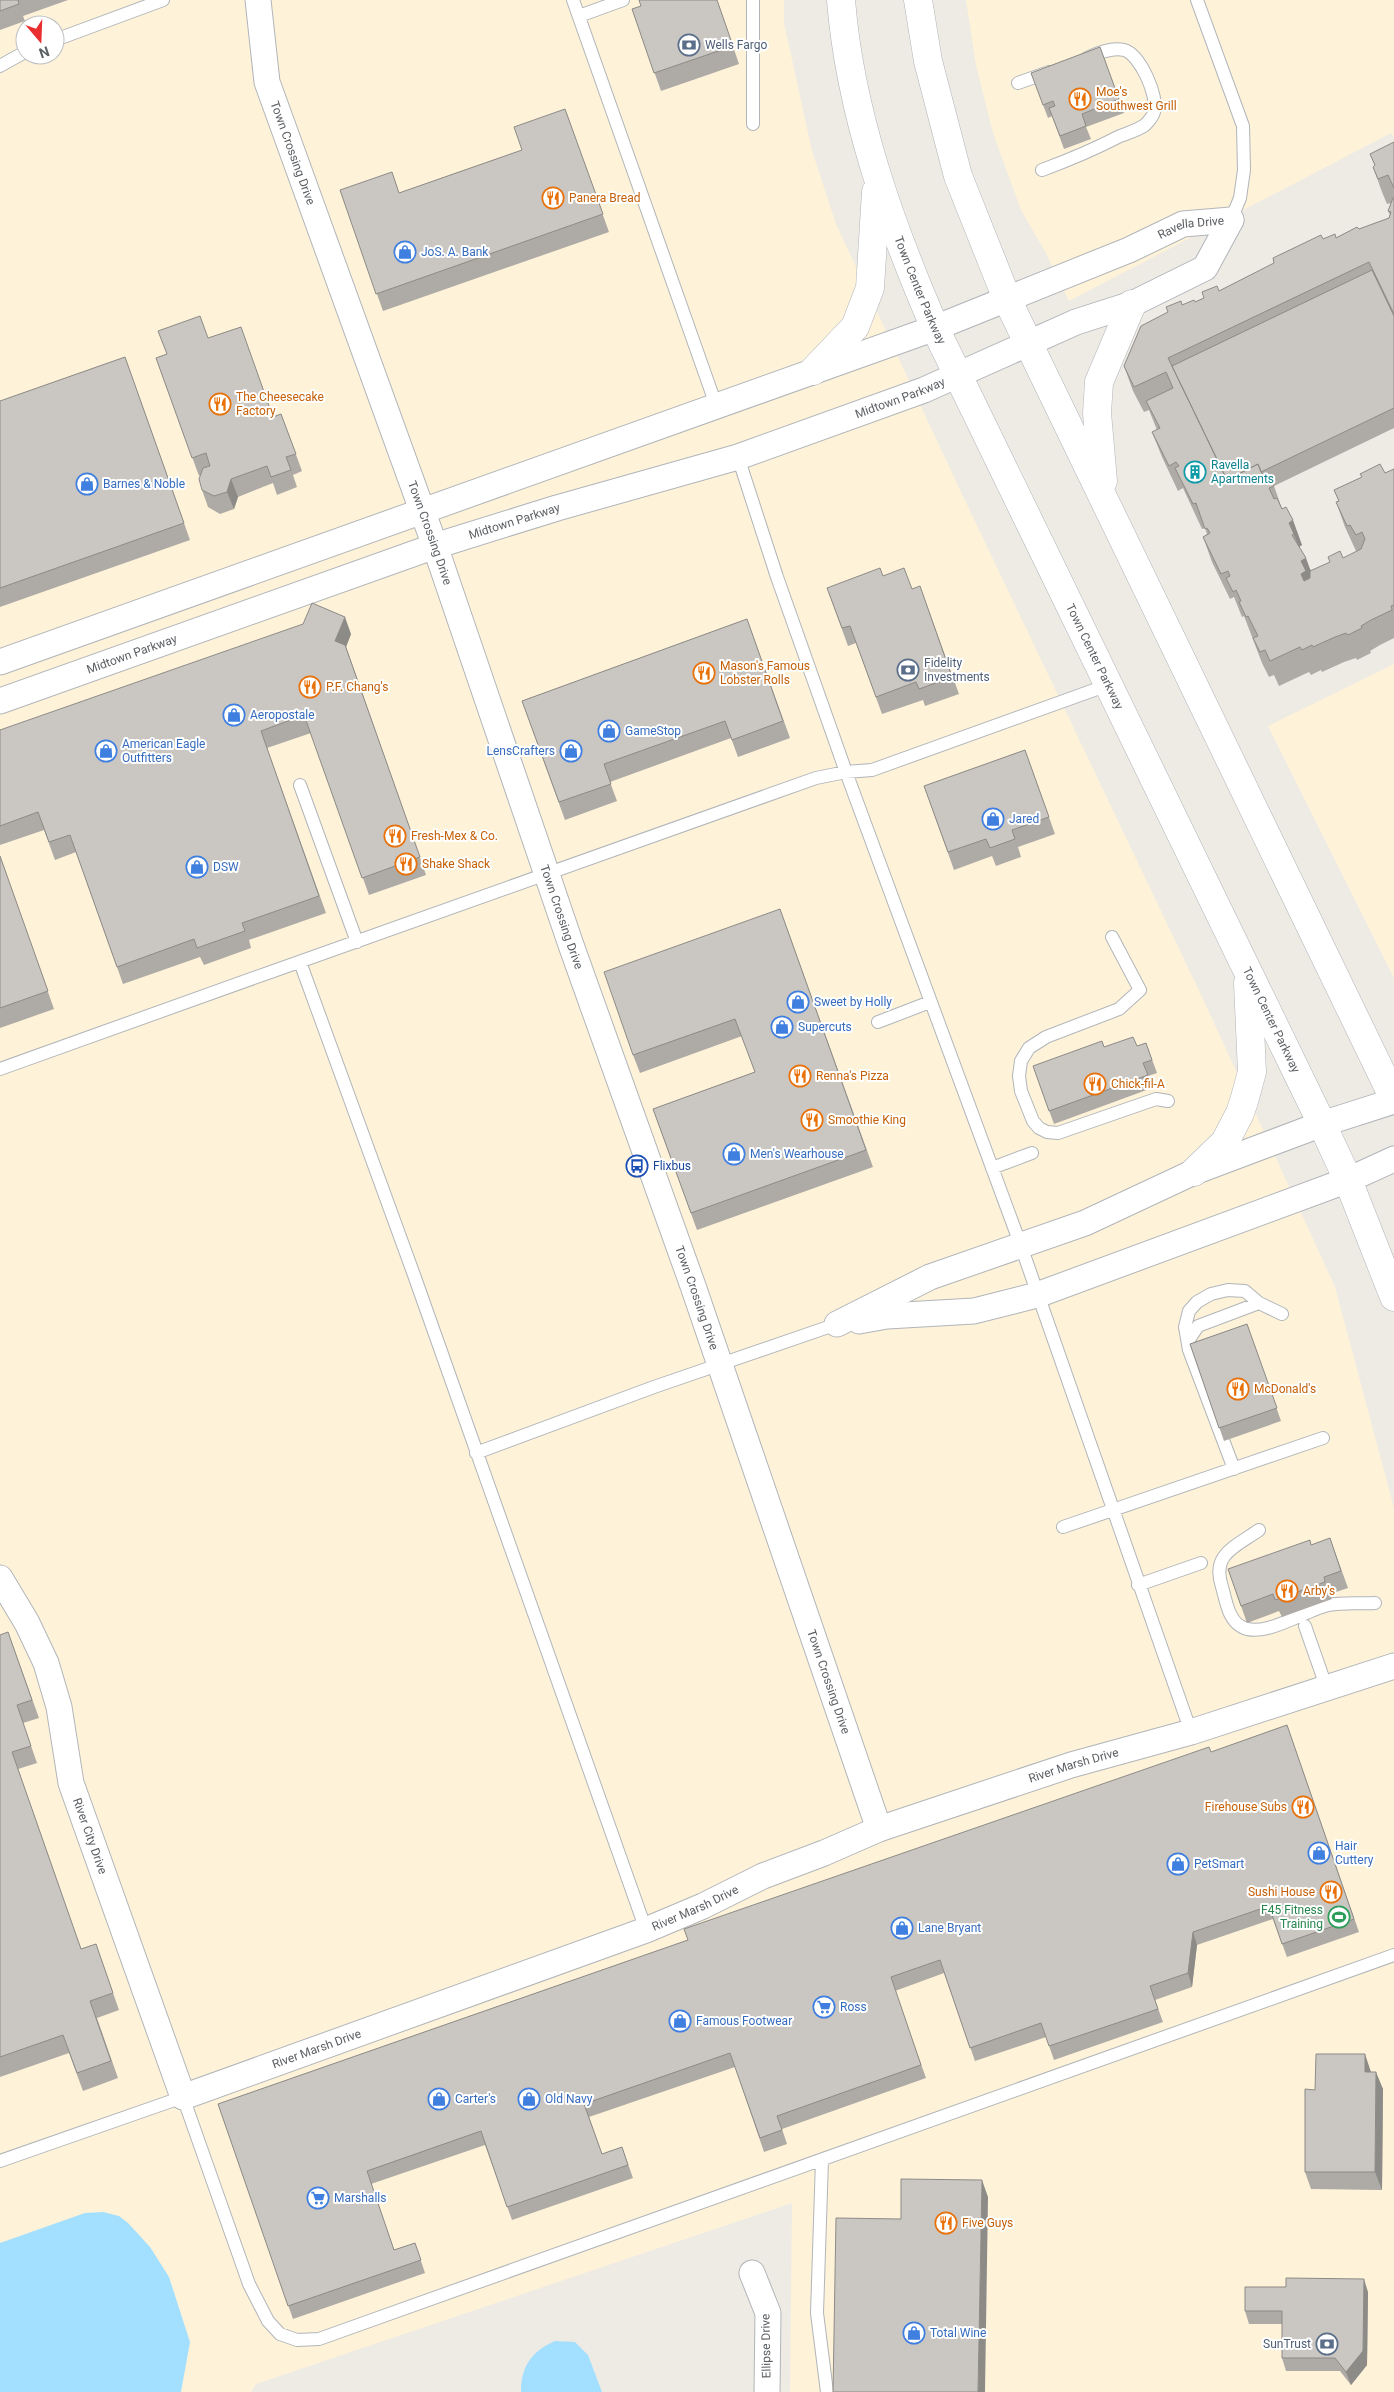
<svg xmlns="http://www.w3.org/2000/svg" width="1394" height="2392" viewBox="0 0 1394 2392" font-family="Roboto,sans-serif">
  <style>
    .commercial { fill: #fef2d9; fill-rule: evenodd }
    .water { fill: #a3dfff }
    .lines { fill: none; stroke-linecap: round; stroke-linejoin: round }
    .lane-casing { stroke: #b1b5b9; stroke-width: 14 }
    .street-casing { stroke: #b1b5b9; stroke-width: 27 }
    .secondary-casing { stroke: #b0b4b9; stroke-width: 29 }
    .lane { stroke: #fff; stroke-width: 12 }
    .street { stroke: #fff; stroke-width: 25 }
    .secondary { stroke: #fff; stroke-width: 28 }
    .wall { fill: #aeaaa6 }
    .shaded-wall { fill: #8d8b87 }
    .building { fill: #cac6c1; stroke: #8d8b87 }
    .labels { text-anchor: middle; stroke-width: 4; stroke-linejoin: round; paint-order: stroke }
    .service-label { font-size: 12px; fill: #4e5e75; stroke: #fff; text-anchor: start }
    .food-label { font-size: 12px; fill: #c56008; stroke: #fff; text-anchor: start }
    .street-label { font-size: 12px; fill: #5c6064; stroke: #fff }
    .shop-label { font-size: 12px; fill: #366cbe; stroke: #fff; text-anchor: start }
    .culture-label { font-size: 12px; fill: #0d838f; stroke: #fff; text-anchor: start }
    .transit-label { font-size: 12px; fill: #164399; stroke: #fff; text-anchor: start }
    .leisure-label { font-size: 12px; fill: #27864d; stroke: #fff; text-anchor: end }
  </style>
  <rect width="100%" height="100%" fill="#eeebe4"/>
  <!-- commercial -->
  <path class="commercial" d="M0,0h784v23l28,128 24,73 124,266 243,509 132,288 59,221v884h-604l2,-189 -536,181 -5,8h-251zM25,25h30v30h-30z
    M966,0h428v138l-3,-5 -322,168 -23,-48 -25,-43 -28,-77 -17,-68z
    M1394,664v314l-126,-252z"/>
  <!-- water -->
  <path class="water" d="M103,2212l16,4 9,7 22,24 19,30 21,65 -9,50h-181v-149l85,-30z
    M555,2341l20,1 13,13 14,37h-81c0,-26 11,-41 34,-51z"/>
  <g class="lines">
    <!-- lane casing -->
    <g class="lane-casing">
      <path id="lane" d="M573,0l143,405
        M753,0v124
        M1197,0l46,126 1,44 -4,28 -9,22
        M579,16l44,-16
        M55,40l108,-40
        M0,66l25,-14
        M1018,83l31,-11
        M1042,170c27,-10 53,-21 78,-34 8,-3 18,-6 25,-11 3,-3 8,-9 9,-13 5,-15 -14,-58 -30,-62 -12,-3 -26,3 -37,8
        M738,457l39,120 69,195 175,474 170,486
        M300,785l57,157
        M1112,937l28,53 -21,19 -73,28 -17,11 -8,13 -2,15 2,15 12,30 6,7 8,4 11,1 98,-34 12,2
        M300,962l114,313 232,655
        M878,1022l52,-20
        M0,1069c272,-97 543,-196 816,-291l30,-6 26,-2 236,-85
        M992,1168l40,-15
        M1188,1341l10,-15 61,-23
        M476,1453l178,-66 183,-63
        M1234,1469l-45,-119 -4,-23 4,-16 8,-9 14,-8 17,-4 17,1 14,12 23,11
        M1063,1527l260,-89
        M1259,1530c-24,17 -48,24 -37,57 4,13 6,33 20,40 22,12 63,-17 87,-22 14,-3 31,-1 46,-2
        M1138,1585l63,-22
        M1305,1626l22,63
        M822,2160l-5,153 10,79
        M0,2161l183,-64 66,187 19,37 12,13 17,6 22,-1 1075,-384"/>
    </g>
    <!-- street casing -->
    <g class="street-casing">
      <g id="street">
        <path id="s1" d="M258,0l9,82 168,464 136,399 122,341 186,543"/>
        <path id="s2" d="M0,662l935,-334 194,-78 54,-26 48,-4"/>
        <path id="s3" d="M0,701l435,-155 122,-38 181,-51 186,-67 152,-68 56,-18 73,-36 26,-48"/>
        <path d="M859,1321l28,-5 87,-5 63,-16 311,-115 46,-21"/>
        <path d="M837,1324l93,-47 155,-54 109,-51 128,-48 72,-23"/>
        <path id="s4" d="M0,1578l27,45 19,40 13,44 12,76 112,314 463,-167 57,-24 60,-30 61,-23 55,-24 192,-64 120,-33 203,-66"/>
        <path d="M752,2273l16,40 -1,79"/>
      </g>
    </g>
    <!-- secondary casing -->
    <g class="secondary-casing">
      <g id="secondary">
        <path id="s5" d="M841,0c9,113 49,224 94,328l387,796 26,56 46,117"/>
        <path d="M918,0l10,61 30,115 49,123 387,800"/>
        <path d="M813,371l42,-44 15,-39 6,-96"/>
        <path d="M1103,481l-6,-68 2,-31 33,-78"/>
        <path d="M1194,1172l31,-30 15,-29 4,-12 8,-29 -4,-89"/>
      </g>
    </g>
    <!-- lane -->
    <use href="#lane" class="lane"/>
    <!-- street -->
    <use href="#street" class="street"/>
    <!-- secondary -->
    <use href="#secondary" class="secondary"/>
  </g>
  <!-- wall -->
  <path class="wall" d="M0,0h68l-45,16 2,5 -25,9z
    M717,0l22,64 -78,27 -29,-82z
    M1100,47l24,66 -38,14 5,12 -27,10 -12,-33 -4,2 -17,-45z
    M565,109l44,123 -226,79 -43,-121 59,3 123,-43z
    M1394,142v286l-120,58 8,23 20,36 -3,2 12,24 32,-13 17,-8 -4,1 -11,-24 -9,-25 3,-1 -5,-11 51,-17 9,-4v169l-14,7 -10,6 1,2 -14,7 -1,-2 -12,4 -22,10 -1,-2 -10,5 -2,-3 -30,14 -5,-11 -5,2 -7,-14 -18,-47 -2,1 -8,-20 -4,2 -18,-37 -9,-25 4,-3 -2,-6 -3,1 -19,-41 -5,3 -16,-34 -10,-25 5,-2 -8,-20 -5,2 -11,-21 -9,-25 59,-61 12,-3 24,-11 104,-52 13,-1 53,-20 1,-3 -2,-4 3,-8 -4,1 -5,-12 -9,-25 2,-1 -5,-12z
    M208,338l65,79 8,-3 21,57 -9,4 4,12 -20,8 -4,-12 -35,14 -4,12 -14,5 -12,-7 -6,-17 -2,-15 -1,1 -43,-118z
    M125,357l65,183 -190,67v-206z
    M883,576l29,13 8,-3 39,108 -34,12 -2,-6 -41,14 -26,-71 -8,3 -21,-58z
    M747,619l43,119 -52,19 -7,-19 -121,44 7,19 -52,19 -43,-119z
    M351,634l-5,13 80,228 -57,20 -58,-162 -44,15 59,165 -77,27 2,8 -47,17 -4,-8 -77,27 -47,-132 -21,8 -11,-30 -44,15v-115z
    M1025,750l30,84 -37,13 3,10 -25,9 -4,-10 -38,14 -30,-84z
    M0,856l54,153 -54,19z
    M780,909l93,258 -176,63 -44,-121 102,-37 -13,-36 -102,37 -7,-18z
    M1146,1043l11,30 -9,3 4,12 -98,36 -21,-58 71,-19 33,-1z
    M1247,1324l34,97 -57,20 -34,-97z
    M1330,1538l18,50 -18,6 2,5 -50,18 -3,-6 -32,12 -19,-54 83,-24z
    M8,1632l31,86 -16,5 14,40 -19,6 63,180 15,-5 23,66 -22,8 21,60 -35,13 -14,-38 -69,24v-442z
    M1287,1725l72,207 -72,25 -14,-38 -76,26 -5,42 -37,13 8,22 -109,38 -8,-23 -71,24 -31,-88 -49,18 31,87 -144,51 5,15 -23,8 -29,-85 -146,50 13,37 20,-7 11,31 -121,42 -27,-75 -114,39 23,66 21,-7 10,30 -132,46 -75,-215 470,-164 523,-188z
    M1371,2072l12,17 -1,101 -71,-1 -6,-17 10,-82z
    M1286,2287l82,5 -1,73 -16,20 -11,-14h-54l-4,-13v-34h-33l-4,-13z"/>
  <!-- shaded-wall -->
  <path class="shaded-wall" d="M231,479l7,18 -4,12 -7,-17z
    M1293,520l9,25 -3,2 -10,-24z
    M1306,558l9,25 -4,16 -10,-25v-13z
    M345,617l6,17 -5,13 80,228 -80,-227 -11,-7z
    M1193,1932l4,13 -5,42 -4,-14z
    M1365,2054l6,18h-6z
    M1376,2072l7,17 -1,101 -7,-18z
    M982,2180l6,17 -3,195h-7z
    M1364,2279l4,13 -1,73 -16,20 -5,-13z"/>
  <!-- building -->
  <path class="building" d="M0,0h18l1,4 -19,7z
    M639,0h78l16,46 -79,27 -22,-64 9,-3z
    M1100,47l19,52 -37,15 4,12 -26,10 -11,-28 6,-2 -2,-5 -10,4 -12,-32z
    M565,109l38,105 -227,80 -36,-104 52,-18 7,21 123,-43 -8,-23z
    M1394,142v46l-6,-13 -10,4 -5,-12 2,-2 -5,-11z
    M1393,198h1v116l-25,-52 -201,96 59,122 31,-16 5,12 4,-3 7,13 -5,2 5,11 3,-1 5,11 4,-2 7,13 -4,3 5,11 -2,1 14,23 -5,3 5,10 -5,3 3,7 6,-3v-7l20,-9 -2,-5 12,-6 3,7 18,-9 4,-10 -3,-7 -6,3 -6,-10 -3,1 -11,-24 3,-1 -5,-11 28,-13 -2,-3 20,-10 5,9 9,-4v136l-3,1 1,4 -21,10 -10,6 1,2 -14,7 -2,-2 -11,4 -22,10 -1,-2 -10,5 -2,-3 -30,14 -5,-11 -5,2 -7,-14 5,-2 -10,-20 -2,1 -7,-15 2,-1 -5,-11 -3,2 -7,-14 4,-2 -2,-5 -7,3 -18,-37 7,-4 -3,-5 -2,1 -9,-26 -3,1 -18,-36 4,-2 -3,-4 -7,4 -17,-34 8,-4 -14,-27 27,-13 -7,-16 -32,15 -10,-21 17,-40 27,-14 -2,-5 15,-6 1,4 12,-5 1,2 9,-4 -2,-6 15,-6 2,5 55,-28 -1,-5 48,-23 2,4 12,-5 1,4 21,-11 2,2 30,-11 2,-6 -3,-1z
    M1372,270l22,46v92l-133,64 -3,-8 -31,16 -55,-114z
    M200,316l8,22 33,-11 32,90 8,-3 15,40 -10,3 5,13 -20,7 -4,-11 -36,13 -4,13 -13,4 -12,-6 -3,-11 4,-11 7,-2 -4,-13 -14,5 -36,-100 11,-4 -9,-23z
    M125,357l59,166 -184,65v-187z
    M880,568l3,8 21,-8 8,21 8,-3 32,91 -33,12 -3,-7 -40,15 -26,-71 -8,2 -15,-40z
    M312,603l33,14 -10,24 10,4 75,212 -58,21 -58,-163 -43,16 58,165 -77,27 3,8 -48,17 -3,-9 -77,28 -47,-132 -21,7 -11,-30 -38,14v-96l303,-106z
    M747,619l36,102 -51,19 -7,-19 -121,43 7,20 -52,18 -37,-101z
    M1025,750l24,67 -37,13 3,9 -25,9 -4,-9 -38,13 -24,-66z
    M0,856l48,135 -48,17z
    M780,909l86,241 -175,63 -38,-104 102,-37 -20,-53 -102,36 -29,-83z
    M1133,1037l4,9 9,-3 6,17 -9,3 5,12 -99,36 -16,-45 69,-25 2,6z
    M1247,1324l30,84 -58,20 -29,-84z
    M1330,1538l11,33 -17,6 1,5 -50,18 -2,-6 -32,12 -13,-37 82,-29 1,5z
    M8,1632l24,68 -15,5 14,41 -19,6 69,197 15,-5 17,49 -23,8 21,60 -34,12 -14,-38 -63,22v-422z
    M1287,1725l67,194 -72,25 -13,-38 -76,26 -5,41 -38,13 8,23 -109,37 -8,-23 -71,25 -30,-88 -49,17 30,88 -144,51 5,14 -22,8 -30,-85 -146,51 18,50 20,-7 6,18 -121,42 -26,-76 -114,40 27,79 21,-7 6,17 -133,46 -70,-202 470,-164 -4,-11 525,-182 2,5z
    M1316,2054h49v18h11l-1,100h-70v-83l10,1z
    M901,2179l81,1 -4,212h-145l3,-174 65,1z
    M1286,2278l78,1 -1,72 -17,21 -11,-14h-53v-47h-37v-24h41z"/>
  <!-- icons -->
  <defs>
    <g id="bank-ring" transform="scale(1.125)"><circle r="9.5" fill="#fff" stroke="#5c6f8a" stroke-width="1.5"/><path d="M-6-4H6V4H-6ZM0-2.3a2.3 2.3 0 1 0 0 4.6a2.3 2.3 0 1 0 0-4.6Z" fill="#5c6f8a"/></g>
    <g id="restaurant-ring" transform="scale(1.125)"><circle r="9.5" fill="#fff" stroke="#e8710a" stroke-width="1.5"/><path d="M-5-6h1v4h1v-4h1v4h1v-4h1v5L-1.5 .5V6h-2V.5L-5-1ZM5-6V6H3V1.5H1.5Q1.5-4 5-6Z" fill="#e8710a"/></g>
    <g id="shop-ring" transform="scale(1.125)"><circle r="9.5" fill="#fff" stroke="#3f7fe0" stroke-width="1.5"/><path d="M-5-2.5h2.3a2.7 3.5 0 0 1 5.4 0H5L5.5 6h-11ZM-1.5-2.5h3a1.5 2.3 0 0 0-3 0Z" fill="#3f7fe0"/></g>
    <g id="building-ring" transform="scale(1.125)"><circle r="9.5" fill="#fff" stroke="#0f9aa8" stroke-width="1.5"/><path d="M-4-6H4V6H1V3H-1V6H-4ZM-2.5-4.3h1.7v1.8h-1.7ZM.8-4.3h1.7v1.8H.8ZM-2.5-1h1.7V.8h-1.7ZM.8-1h1.7V.8H.8Z" fill="#0f9aa8"/></g>
    <g id="bus-ring" transform="scale(1.125)"><circle r="9.5" fill="#fff" stroke="#1a4fb4" stroke-width="1.5"/><path d="M-5-6H5V4H4V6H2V4H-2V6H-4V4H-5ZM-3.5-4V0h7V-4ZM-3.5 1.2v1.5H-2V1.2ZM2 1.2v1.5H3.5V1.2Z" fill="#1a4fb4"/></g>
    <g id="stadium-ring" transform="scale(1.125)"><circle r="9.5" fill="#fff" stroke="#2e9e5b" stroke-width="1.5"/><path d="M0-5a6.5 5 0 1 0 0 10a6.5 5 0 1 0 0-10ZM-3.5-1.8h7v3.6h-7Z" fill="#2e9e5b"/></g>
    <g id="supermarket-ring" transform="scale(1.125)"><circle r="9.5" fill="#fff" stroke="#3f7fe0" stroke-width="1.5"/><path d="M-6-5.5h2.5l.6 2H6L4.5 2H-2.5L-4.4-4H-6ZM-1.5 3.2a1.3 1.3 0 1 0 .1 0ZM3 3.2a1.3 1.3 0 1 0 .1 0Z" fill="#3f7fe0"/></g>
  </defs>
  <g fill-rule="evenodd">
    <use href="#bank-ring" x="689" y="45"/>
    <use href="#restaurant-ring" x="1080" y="99"/>
    <use href="#restaurant-ring" x="553" y="198"/>
    <use href="#shop-ring" x="405" y="252"/>
    <use href="#restaurant-ring" x="220" y="404"/>
    <use href="#building-ring" x="1195" y="472"/>
    <use href="#shop-ring" x="87" y="484"/>
    <use href="#bank-ring" x="908" y="670"/>
    <use href="#restaurant-ring" x="704" y="673"/>
    <use href="#restaurant-ring" x="310" y="687"/>
    <use href="#shop-ring" x="234" y="715"/>
    <use href="#shop-ring" x="609" y="731"/>
    <use href="#shop-ring" x="106" y="751"/>
    <use href="#shop-ring" x="571" y="751"/>
    <use href="#shop-ring" x="993" y="819"/>
    <use href="#restaurant-ring" x="395" y="836"/>
    <use href="#restaurant-ring" x="406" y="864"/>
    <use href="#shop-ring" x="197" y="867"/>
    <use href="#shop-ring" x="798" y="1002"/>
    <use href="#shop-ring" x="782" y="1027"/>
    <use href="#restaurant-ring" x="800" y="1076"/>
    <use href="#restaurant-ring" x="1095" y="1084"/>
    <use href="#restaurant-ring" x="812" y="1120"/>
    <use href="#shop-ring" x="734" y="1154"/>
    <use href="#bus-ring" x="637" y="1166"/>
    <use href="#restaurant-ring" x="1238" y="1389"/>
    <use href="#restaurant-ring" x="1287" y="1591"/>
    <use href="#restaurant-ring" x="1303" y="1807"/>
    <use href="#shop-ring" x="1319" y="1853"/>
    <use href="#shop-ring" x="1178" y="1864"/>
    <use href="#restaurant-ring" x="1331" y="1892"/>
    <use href="#stadium-ring" x="1339" y="1917"/>
    <use href="#shop-ring" x="902" y="1928"/>
    <use href="#supermarket-ring" x="824" y="2007"/>
    <use href="#shop-ring" x="680" y="2021"/>
    <use href="#shop-ring" x="439" y="2099"/>
    <use href="#shop-ring" x="529" y="2099"/>
    <use href="#supermarket-ring" x="318" y="2198"/>
    <use href="#restaurant-ring" x="946" y="2223"/>
    <use href="#shop-ring" x="914" y="2333"/>
    <use href="#bank-ring" x="1327" y="2344"/>
  </g>
  <g class="labels">
    <!-- service labels -->
    <g class="service-label">
      <text x="705" y="49">Wells Fargo</text>
      <text x="924" y="667">Fidelity<tspan x="924" dy="14">Investments</tspan></text>
      <text x="1311" y="2348" text-anchor="end">SunTrust</text>
    </g>
    <!-- food labels -->
    <g class="food-label">
      <text x="1096" y="96">Moe's<tspan x="1096" dy="14">Southwest Grill</tspan></text>
      <text x="569" y="202">Panera Bread</text>
      <text x="236" y="401">The Cheesecake<tspan x="236" dy="14">Factory</tspan></text>
      <text x="720" y="670">Mason's Famous<tspan x="720" dy="14">Lobster Rolls</tspan></text>
      <text x="326" y="691">P.F. Chang's</text>
      <text x="411" y="840">Fresh-Mex &amp; Co.</text>
      <text x="422" y="868">Shake Shack</text>
      <text x="816" y="1080">Renna's Pizza</text>
      <text x="1111" y="1088">Chick-fil-A</text>
      <text x="828" y="1124">Smoothie King</text>
      <text x="1254" y="1393">McDonald's</text>
      <text x="1303" y="1595">Arby's</text>
      <text x="1287" y="1811" text-anchor="end">Firehouse Subs</text>
      <text x="1315" y="1896" text-anchor="end">Sushi House</text>
      <text x="962" y="2227">Five Guys</text>
    </g>
    <!-- street labels -->
    <g class="street-label">
      <text dy="4" stroke="none"><textPath href="#s1" startOffset="158">Town Crossing Drive</textPath></text>
      <text dy="4" stroke="none"><textPath href="#s2" startOffset="1269">Ravella Drive</textPath></text>
      <text dy="4" stroke="none"><textPath href="#s5" startOffset="302">Town Center Parkway</textPath></text>
      <text dy="4" stroke="none"><textPath href="#s3" startOffset="950">Midtown Parkway</textPath></text>
      <text dy="4" stroke="none"><textPath href="#s3" startOffset="545">Midtown Parkway</textPath></text>
      <text dy="4" stroke="none"><textPath href="#s1" startOffset="562">Town Crossing Drive</textPath></text>
      <text dy="4" stroke="none"><textPath href="#s3" startOffset="140">Midtown Parkway</textPath></text>
      <text dy="4" stroke="none"><textPath href="#s5" startOffset="708">Town Center Parkway</textPath></text>
      <text dy="4" stroke="none"><textPath href="#s1" startOffset="968">Town Crossing Drive</textPath></text>
      <text dy="4" stroke="none"><textPath href="#s5" startOffset="1112">Town Center Parkway</textPath></text>
      <text dy="4" stroke="none"><textPath href="#s1" startOffset="1372">Town Crossing Drive</textPath></text>
      <text dy="4" stroke="none"><textPath href="#s1" startOffset="1778">Town Crossing Drive</textPath></text>
      <text dy="4" stroke="none"><textPath href="#s4" startOffset="1504">River Marsh Drive</textPath></text>
      <text dy="4" stroke="none"><textPath href="#s4" startOffset="276">River City Drive</textPath></text>
      <text dy="4" stroke="none"><textPath href="#s4" startOffset="1099">River Marsh Drive</textPath></text>
      <text dy="4" stroke="none"><textPath href="#s4" startOffset="695">River Marsh Drive</textPath></text>
      <text transform="translate(766 2346) rotate(-91)" y="4">Ellipse Drive</text>
    </g>
    <!-- shop labels -->
    <g class="shop-label">
      <text x="421" y="256">JoS. A. Bank</text>
      <text x="103" y="488">Barnes &amp; Noble</text>
      <text x="250" y="719">Aeropostale</text>
      <text x="625" y="735">GameStop</text>
      <text x="122" y="748">American Eagle<tspan x="122" dy="14">Outfitters</tspan></text>
      <text x="555" y="755" text-anchor="end">LensCrafters</text>
      <text x="1009" y="823">Jared</text>
      <text x="213" y="871">DSW</text>
      <text x="814" y="1006">Sweet by Holly</text>
      <text x="798" y="1031">Supercuts</text>
      <text x="750" y="1158">Men's Wearhouse</text>
      <text x="1335" y="1850">Hair<tspan x="1335" dy="14">Cuttery</tspan></text>
      <text x="1194" y="1868">PetSmart</text>
      <text x="918" y="1932">Lane Bryant</text>
      <text x="840" y="2011">Ross</text>
      <text x="696" y="2025">Famous Footwear</text>
      <text x="455" y="2103">Carter's</text>
      <text x="545" y="2103">Old Navy</text>
      <text x="334" y="2202">Marshalls</text>
      <text x="930" y="2337">Total Wine</text>
    </g>
    <!-- culture labels -->
    <g class="culture-label">
      <text x="1211" y="469">Ravella<tspan x="1211" dy="14">Apartments</tspan></text>
    </g>
    <!-- transit labels -->
    <g class="transit-label">
      <text x="653" y="1170">Flixbus</text>
    </g>
    <!-- leisure labels -->
    <g class="leisure-label">
      <text x="1323" y="1914">F45 Fitness<tspan x="1323" dy="14">Training</tspan></text>
    </g>
  </g>
  <!-- north arrow -->
  <g transform="translate(40 40) rotate(161)"><circle r="24" fill="#ffffff" stroke="#bebfc1"/>
  <path d="M0-4L9 19L0 12L-9 19Z" fill="#ea2e30"/>
  <text y="-8" font-size="14" font-weight="bold" text-anchor="middle" fill="#5c6064">N</text>
  </g>
</svg>
